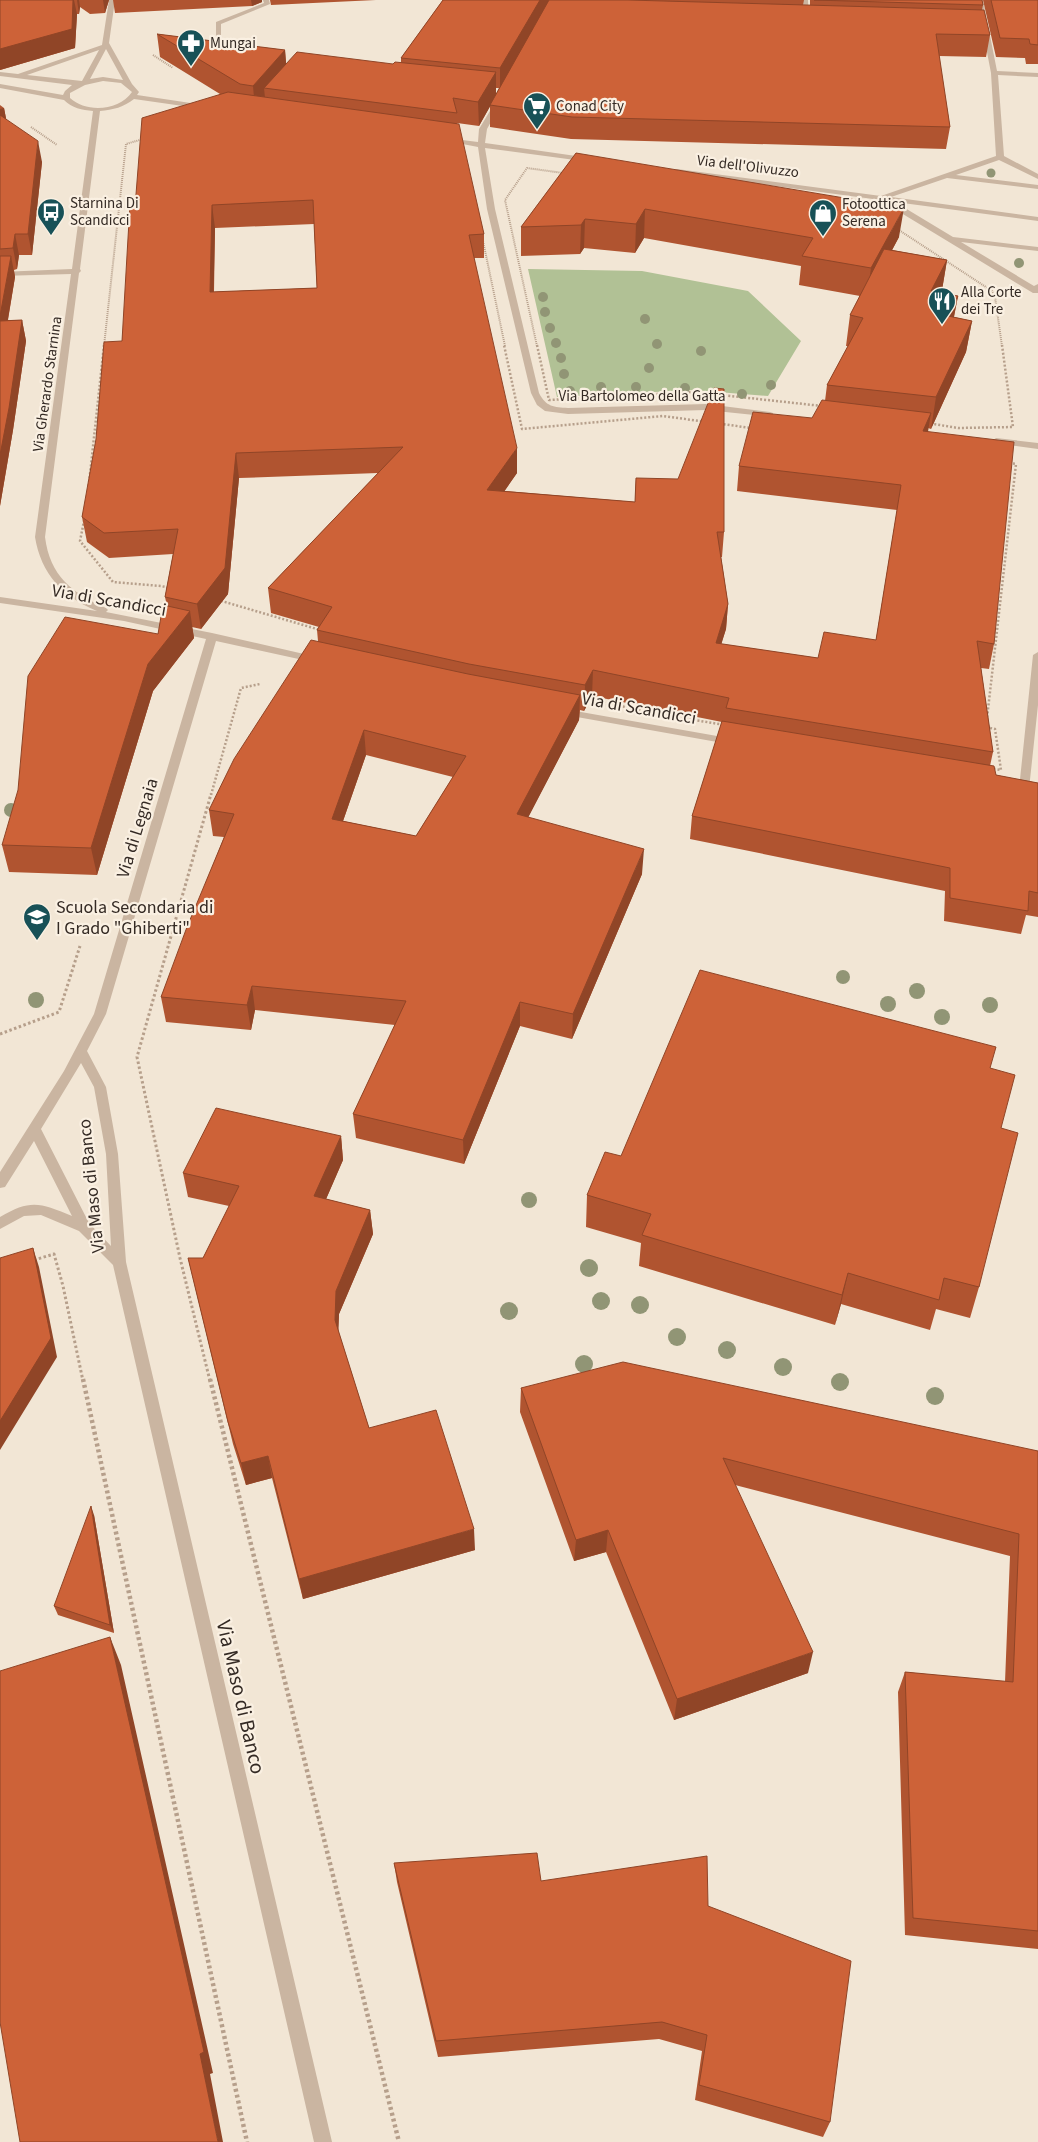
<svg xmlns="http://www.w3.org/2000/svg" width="1038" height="2142" viewBox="0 0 1038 2142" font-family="'Source Sans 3',sans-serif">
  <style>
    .green { fill: #b1c195 }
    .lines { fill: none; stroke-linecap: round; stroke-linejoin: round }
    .path-far3 { stroke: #b69f8b; stroke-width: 2; stroke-dasharray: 1 1; stroke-linecap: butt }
    .path-far2 { stroke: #b69f8b; stroke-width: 2.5; stroke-dasharray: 2 2; stroke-linecap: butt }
    .path-far1 { stroke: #b69f8b; stroke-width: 3; stroke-dasharray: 2.5 2.5; stroke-linecap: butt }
    .path { stroke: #b69f8b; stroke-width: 4.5; stroke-dasharray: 3 3; stroke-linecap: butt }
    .minor { fill: #cab5a1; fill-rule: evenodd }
    .tree { fill: #919575 }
    .wall { fill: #b05430; fill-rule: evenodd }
    .shaded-wall { fill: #904527 }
    .building { fill: #cd6238; stroke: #904527; fill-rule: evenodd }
    .labels { text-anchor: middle; stroke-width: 4.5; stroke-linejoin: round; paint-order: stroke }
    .far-poi-label { font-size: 15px; fill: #342a24; stroke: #faf0e2; text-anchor: start }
    .far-street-label { font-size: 15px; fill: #342a24; stroke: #faf0e2 }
    .street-label { font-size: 18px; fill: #342a24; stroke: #faf0e2 }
    .poi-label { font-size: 18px; fill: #342a24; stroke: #faf0e2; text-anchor: start }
    .near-street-label { font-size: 21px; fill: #342a24; stroke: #faf0e2 }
  </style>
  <rect width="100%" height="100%" fill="#f2e6d5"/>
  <!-- green -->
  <path class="green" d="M528,269l114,2 106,20 53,50 -33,55 -75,-6 -136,7z"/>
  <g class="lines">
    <!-- path-far3 -->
    <path class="path-far3" d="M153,55l20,13
      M31,127l26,18
      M104,346l22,-202 75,-22 265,38 39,186
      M537,346l-32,-146 22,-32 352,49 113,74 3,6 7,49"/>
    <!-- path-far2 -->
    <path class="path-far2" d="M104,345l-18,166 -6,30 33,41 48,4 47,11 289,85 185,36 319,52 -6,-41 -9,-2 30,-263 -353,-48 -141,13 -18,-84
      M537,345l12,55 145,-8 137,15 127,21 55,-1 -11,-82
      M211,795l30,-107 19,-4"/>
    <!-- path-far1 -->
    <path class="path-far1" d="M0,1034l59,-22 21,-66
      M34,1260l20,-6 9,32 20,95
      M210,1381l-30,-123 -43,-201 74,-263"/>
    <!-- path -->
    <path class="path" d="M83,1379l164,763
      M210,1379l189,763"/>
    <!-- minor -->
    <path class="minor" d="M109,0h6l-6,43 23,41 7,8 -2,3 67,10 4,2 -4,2 -70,-10c-10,8 -21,11 -34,12l-20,158 1,2 -2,2 -34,264c5,39 27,56 61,71l2,2 -2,2 106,21 105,24 5,3 -5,3 -101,-22 -110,373 -19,37 19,36 12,67 8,108 206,880h-18l-201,-877 -34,-34 -38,-16 -17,1 -24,13v-12c31,-18 40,-14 72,-1l-38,-75 -29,46 -5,1v-16l64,-101 30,-57 112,-375 -82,-18 -124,-18v-6l97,14c-34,-14 -56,-37 -62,-74l36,-263 -71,2v-4l72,-3 21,-158c-11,-1 -21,-3 -29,-11l-64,-12v-4l63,11 2,-4 7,-6 -72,-9v-4l18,2 84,-29zM106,49l17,31 -20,-3 -13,2zM99,50l-17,31 -55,-6zM103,81l18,2 11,9c-13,19 -46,21 -62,6v-5l15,-8zM81,1063l13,24 12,67 5,92 -22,-23 -48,-94z
      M263,0h6l1,4 -49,20v14l21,12v2h-4l-22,-12v-18l48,-19z
      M802,0h6l1,23 -5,-1z
      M977,0h6l14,71 41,2v4l-40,-2 6,81 34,18v5l-39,-19 -43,15 82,10v4l-91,-11 -56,19 147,20v4l-143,-19 58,35 85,10v4l-77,-9 73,44 4,-2v9h-5l-145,-88v-4l-211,-28 -4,-2 4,-2 204,27 115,-40 -5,-83z
      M496,101l6,1 -15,27 -2,14 105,15 4,2 -4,2 -105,-14 10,61 44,184c7,14 15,14 29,15l138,-4 64,8 3,1v4l-67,-7 -138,4 -23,-3 -8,-6 -6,-12 -44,-184 -9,-62 -36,-7 4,-2 32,4 1,-13z
      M996,438l42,5v6l-45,-6 -1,-2z
      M1038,652v53l-9,84 -5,4 -5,-4 14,-134z
      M564,709l170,30 5,3 -5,3 -174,-31 -1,-2z"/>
  </g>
  <!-- trees -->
  <g class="tree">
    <circle cx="991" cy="173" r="4.5"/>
    <circle cx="1019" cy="263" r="5"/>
    <circle cx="543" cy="297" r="5"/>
    <circle cx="545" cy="312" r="5"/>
    <circle cx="645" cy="319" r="5"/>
    <circle cx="550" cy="328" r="5"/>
    <circle cx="556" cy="343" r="5"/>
    <circle cx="657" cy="344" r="5"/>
    <circle cx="701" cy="351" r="5"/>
    <circle cx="561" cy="358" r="5"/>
    <circle cx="649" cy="368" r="5"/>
    <circle cx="564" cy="374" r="5"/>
    <circle cx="771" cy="385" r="5"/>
    <circle cx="601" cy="387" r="5"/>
    <circle cx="636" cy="387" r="5"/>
    <circle cx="685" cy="388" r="5"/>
    <circle cx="570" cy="391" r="5"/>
    <circle cx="742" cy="394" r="5"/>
    <circle cx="11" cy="810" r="7"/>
    <circle cx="843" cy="977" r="7"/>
    <circle cx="917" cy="991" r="8"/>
    <circle cx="36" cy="1000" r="8"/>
    <circle cx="888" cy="1004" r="8"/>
    <circle cx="990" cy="1005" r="8"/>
    <circle cx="942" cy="1017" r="8"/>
    <circle cx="529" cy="1200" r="8"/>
    <circle cx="589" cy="1268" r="9"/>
    <circle cx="601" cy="1301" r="9"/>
    <circle cx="640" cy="1305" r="9"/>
    <circle cx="509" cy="1311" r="9"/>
    <circle cx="677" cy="1337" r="9"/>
    <circle cx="727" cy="1350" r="9"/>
    <circle cx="584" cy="1364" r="9"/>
    <circle cx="783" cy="1367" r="9"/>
    <circle cx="840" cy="1382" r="9"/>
    <circle cx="935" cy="1396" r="9"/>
  </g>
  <!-- wall -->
  <path class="wall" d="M0,0h109l-4,13 -15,1 -10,-7 -1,7h-2l-2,34 -75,22z
    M113,0h149v2l-10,4 -137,7z
    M270,0h106l-105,5z
    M443,0h361l-1,5h7v-5h172l1,5 -1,5 8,25 -4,22 -47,-1 11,71 -4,22 -375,-10 -81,-12v-21l-11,20 -22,-3 27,111v24h-10l43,215 -13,18 131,11 1,-24 88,54 -2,25h-1l7,47 -2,25 -5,15 97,14 58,-18 21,-130 -160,-19 2,-25 73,-48 13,-17 2,-16 21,-39h-2l4,-31 10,-19 -61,-11 2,-19 -157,-28 -9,15 -51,-5 -4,6 -59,2v-29l55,-74 323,84 -7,13 55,10 -5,30 -2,3 18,3 -4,21 18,4 -6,31 -35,77 -3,-1v4l66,212 -5,25 -8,-1 12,84 -3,14 6,9 42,8v134l-12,-2 -5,19 -77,-13 1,-30 -255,-52 2,-23 30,-94 -130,-26 -8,15 -4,-1 -1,10 -51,97 114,57 -70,165 -52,-13 -56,138 -108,-26 -3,-24 42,-89 -140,-15 -4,20 -85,-8 -5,-25 63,-160 -11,-1 -4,-26 109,-169 -1,-11 2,-3 -48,-14 -3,-25 110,-115 -139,5 -11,116 -27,35 -9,-2 2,11 -41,53 -56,184 -88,-3 -7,-27 156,-211 9,-28 -2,-9 8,-43 -64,4 -22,-16 -5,-25 40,-176 13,-134 85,-113 -60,-37 -3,-23 128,16 1,14h107l8,-2v-4zM496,88h3l-3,6zM314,224l3,64 -103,4 1,-64zM366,755l87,22 -37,59 -73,-15z
    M983,0h55v64h-12l-1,-6 -29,-1z
    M0,105l4,3 2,11 36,43 -10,93h-13l-2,14 -3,1 1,7 -7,43h14l4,21 -13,89 -13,76z
    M990,1068l11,60 -22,159 -9,31 -34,-9 -6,21 -89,-26 -6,21 -196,-59 2,-23 -55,-16 1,-32 34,-39z
    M341,1136l2,24 -17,39 44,11 3,24 -34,80 -1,16 31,98 106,122 -172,49 -31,-121 -26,7 -13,-41 -45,-186h15l26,-52 -41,-9 -5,-24z
    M521,1388l517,63v498l-133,-14 -7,-243 7,-20 100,10 5,-126 -275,-71 73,188 -134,47 -68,-168 -32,9 -54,-149z
    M94,1515l20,118 -56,-18 -4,-9z
    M394,1863l147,18 167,25 122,216 -7,15 -128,-37 7,-49 -43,-12 -221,18 -41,-175z"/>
  <!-- shaded-wall -->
  <path class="shaded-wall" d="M73,0h1l3,14 -2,34 -75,22v-21z
    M77,0h2l1,7 -1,7z
    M103,0h6l-4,13z
    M251,0h11v2l-10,4z
    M540,0h11l-51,88v-20z
    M285,50l2,24 -23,14 1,10 -10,12 -2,-24z
    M496,72v24l-17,30 -1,-24z
    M4,108l4,20 -8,2v-21z
    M38,141l4,21 -10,93 -4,-21z
    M212,205l3,23 -2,88 -3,-24z
    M904,208l-5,29 -32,60 4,-29z
    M645,209l-1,29 -9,15 1,-29z
    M585,219l-1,29 -4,6 1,-29z
    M15,234l4,21 -2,14 -4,-21z
    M11,256l4,21 -11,65 -4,-17v-9z
    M947,260l-5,30 -16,32 5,-31z
    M958,296l-6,30 -4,-10z
    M22,320l4,21 -13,89 -13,76v-51z
    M972,321l-6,31 -35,77 5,-32z
    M931,413l-4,25 -4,-7z
    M517,448v25l-29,42 -1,-25z
    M236,453l3,25 -11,116 -27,35 -4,-25z
    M728,604l-2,25 -12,39 2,-25z
    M190,611l4,27 -41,53 -56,184 -6,-27 57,-184z
    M593,670l-1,26 -8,15 1,-26z
    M580,695l-1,25 -62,119v-25z
    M364,730l2,25 -31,89 -3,-25z
    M644,849l-2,25 -70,165 1,-25z
    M252,986l3,24 -4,20 -4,-25z
    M520,1002v24l-56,138 -1,-24z
    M341,1136l2,24 -26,60 -3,-24z
    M370,1210l3,24 -34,80 -1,29 -3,-23 1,-29z
    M33,1248l6,19 18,90 -57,93v-29z
    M848,1273l-7,31 -6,21 7,-30z
    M268,1456l4,22 -26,7 -5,-22z
    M91,1506l3,9 20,118 -4,-8z
    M474,1529l1,21 -172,49 -4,-20z
    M608,1530l-2,22 -32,9 2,-21z
    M110,1637l11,28 92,408 -3,1 13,68h-5z
    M813,1652l-5,21 -134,47 3,-21z"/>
  <!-- building -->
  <path class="building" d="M0,0h73l-1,29 -72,20z
    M443,0h97l-40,68 -99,-10z
    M549,0h79l356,10 6,25 -54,-1 14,93 -378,-10 -82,-12z
    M814,0h168l1,5z
    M991,0h47v45l-8,-1 -1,-5 -29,-1z
    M157,34l128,16 -32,36 -13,-2z
    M297,52l96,12 2,-2 101,10 -18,30 -25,-4 4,15 -193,-25z
    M228,92l231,32 25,110 -15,1 48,213 -30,42 148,12 1,-24 42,1 36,-91 10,1v143h-7l11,72 -12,39 102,15 6,-26 52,8 25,-155 -162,-19 14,-54 59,6 10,-18 109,13 -8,18 91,11 -20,202 -17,-3 16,111 -267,-44 3,-10 -136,-28 -8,15 -116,-21 -152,-34 15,-23 -64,-19 135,-141 -167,6 -11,115 -28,36 -32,-7 13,-68 -74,4 -22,-16 14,-78 8,-97 18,-1 8,-137 5,3 7,-89zM313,200l4,88 -107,4 2,-87z
    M0,115l38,26 -10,93h-13l-2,14 -13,1z
    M576,153l328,55 -33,60 -69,-12 11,-18 -168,-29 -9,15 -51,-5 -4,6 -60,2z
    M884,249l63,11 -16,31 27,5 -10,20 24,5 -36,76 -109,-12 36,-67 -13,-3z
    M0,256h11l-11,60z
    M22,320l-13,88 -9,47v-134z
    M163,605l27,6 -42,53 -57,184 -89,-3 16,-55 10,-114 37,-59 93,17z
    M311,640l157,34 112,21 -63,119 127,35 -71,165 -53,-12 -57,138 -110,-26 53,-113 -154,-15 -5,19 -86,-8 26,-70 47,-113 -25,-4 25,-51zM364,730l102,26 -50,80 -84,-17z
    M722,721l272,45 2,9 42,8v110l-9,-2 -1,20 -78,-13v-30l-258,-52z
    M700,970l296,77 -6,21 25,7 -14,53 17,5 -39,154 -35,-9 -5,22 -91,-27 -6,22 -200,-60 9,-21 -64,-19 18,-43 16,4z
    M216,1108l125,28 -27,60 56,14 -34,81 -1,29 34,108 67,-18 38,119 -175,50 -31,-123 -27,7 -13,-41 -40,-164h15l36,-72 -56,-13z
    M33,1248l18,90 -51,83v-163z
    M623,1362l415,89v480l-125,-13 -8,-246 108,10 6,-148 -296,-76 90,194 -136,47 -69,-169 -32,10 -55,-152z
    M91,1506l19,119 -56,-19z
    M110,1637l94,415 -4,2 18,88h-198l-20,-120v-351z
    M537,1853l4,28 166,-25 1,50 143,55 -21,161 -131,-37 8,-50 -45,-13 -226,19 -42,-178z"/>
  <!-- icons -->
  <defs>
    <g id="pharmacy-pin" transform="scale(1.4375)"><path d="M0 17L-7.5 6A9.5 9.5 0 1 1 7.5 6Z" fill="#185157" stroke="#faf0e2"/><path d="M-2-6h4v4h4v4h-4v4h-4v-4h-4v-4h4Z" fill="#fff"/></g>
    <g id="supermarket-pin" transform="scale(1.4375)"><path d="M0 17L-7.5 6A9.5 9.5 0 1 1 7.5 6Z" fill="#185157" stroke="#faf0e2"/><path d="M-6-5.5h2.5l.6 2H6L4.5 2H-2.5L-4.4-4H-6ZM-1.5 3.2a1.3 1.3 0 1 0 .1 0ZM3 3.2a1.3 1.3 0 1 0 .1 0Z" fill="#fff"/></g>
    <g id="bus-pin" transform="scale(1.4375)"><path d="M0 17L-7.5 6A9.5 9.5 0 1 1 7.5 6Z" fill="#185157" stroke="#faf0e2"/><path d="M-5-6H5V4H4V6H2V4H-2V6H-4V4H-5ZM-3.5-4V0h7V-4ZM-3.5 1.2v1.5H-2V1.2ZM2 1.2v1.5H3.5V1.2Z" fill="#fff"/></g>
    <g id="shop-pin" transform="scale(1.4375)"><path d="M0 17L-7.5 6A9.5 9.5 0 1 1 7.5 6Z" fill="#185157" stroke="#faf0e2"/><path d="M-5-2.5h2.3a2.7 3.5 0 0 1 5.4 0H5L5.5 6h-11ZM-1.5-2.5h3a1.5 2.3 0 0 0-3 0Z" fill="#fff"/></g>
    <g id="restaurant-pin" transform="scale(1.4375)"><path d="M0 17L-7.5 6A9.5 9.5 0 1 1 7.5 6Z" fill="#185157" stroke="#faf0e2"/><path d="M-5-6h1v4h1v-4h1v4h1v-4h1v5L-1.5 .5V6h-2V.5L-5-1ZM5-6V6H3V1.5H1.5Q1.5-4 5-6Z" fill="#fff"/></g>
    <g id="school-pin" transform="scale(1.4375)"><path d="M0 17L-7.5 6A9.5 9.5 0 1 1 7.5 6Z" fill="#185157" stroke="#faf0e2"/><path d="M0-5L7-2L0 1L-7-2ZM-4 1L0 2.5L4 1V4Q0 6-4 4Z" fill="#fff"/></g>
  </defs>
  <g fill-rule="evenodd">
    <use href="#pharmacy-pin" x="191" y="43"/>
    <use href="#supermarket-pin" x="537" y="106"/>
    <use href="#bus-pin" x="51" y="212"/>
    <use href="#shop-pin" x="823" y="213"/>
    <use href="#restaurant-pin" x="942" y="301"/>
    <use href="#school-pin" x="37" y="917"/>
  </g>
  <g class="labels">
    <!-- far-poi labels -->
    <g class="far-poi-label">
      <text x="210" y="48">Mungai</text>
      <text x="556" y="111">Conad City</text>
      <text x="70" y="208">Starnina Di<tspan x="70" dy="17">Scandicci</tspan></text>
      <text x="842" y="209">Fotoottica<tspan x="842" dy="17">Serena</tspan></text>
      <text x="961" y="297">Alla Corte<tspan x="961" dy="17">dei Tre</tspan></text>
    </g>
    <!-- far-street labels -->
    <g class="far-street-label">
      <text transform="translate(748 166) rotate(7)" y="5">Via dell'Olivuzzo</text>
      <text transform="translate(47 384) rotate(-82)" y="5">Via Gherardo Starnina</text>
      <text x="642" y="401">Via Bartolomeo della Gatta</text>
    </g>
    <!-- street labels -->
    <g class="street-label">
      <text transform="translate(109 600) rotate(10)" y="6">Via di Scandicci</text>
      <text transform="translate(639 708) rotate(10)" y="6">Via di Scandicci</text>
      <text transform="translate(137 828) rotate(-73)" y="6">Via di Legnaia</text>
      <text transform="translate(91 1186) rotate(-96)" y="6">Via Maso di Banco</text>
    </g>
    <!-- poi labels -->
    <g class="poi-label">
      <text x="56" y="913">Scuola Secondaria di<tspan x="56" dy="21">I Grado "Ghiberti"</tspan></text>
    </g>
    <!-- near-street labels -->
    <g class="near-street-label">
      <text transform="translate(241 1697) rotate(77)" y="7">Via Maso di Banco</text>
    </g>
  </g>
</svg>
